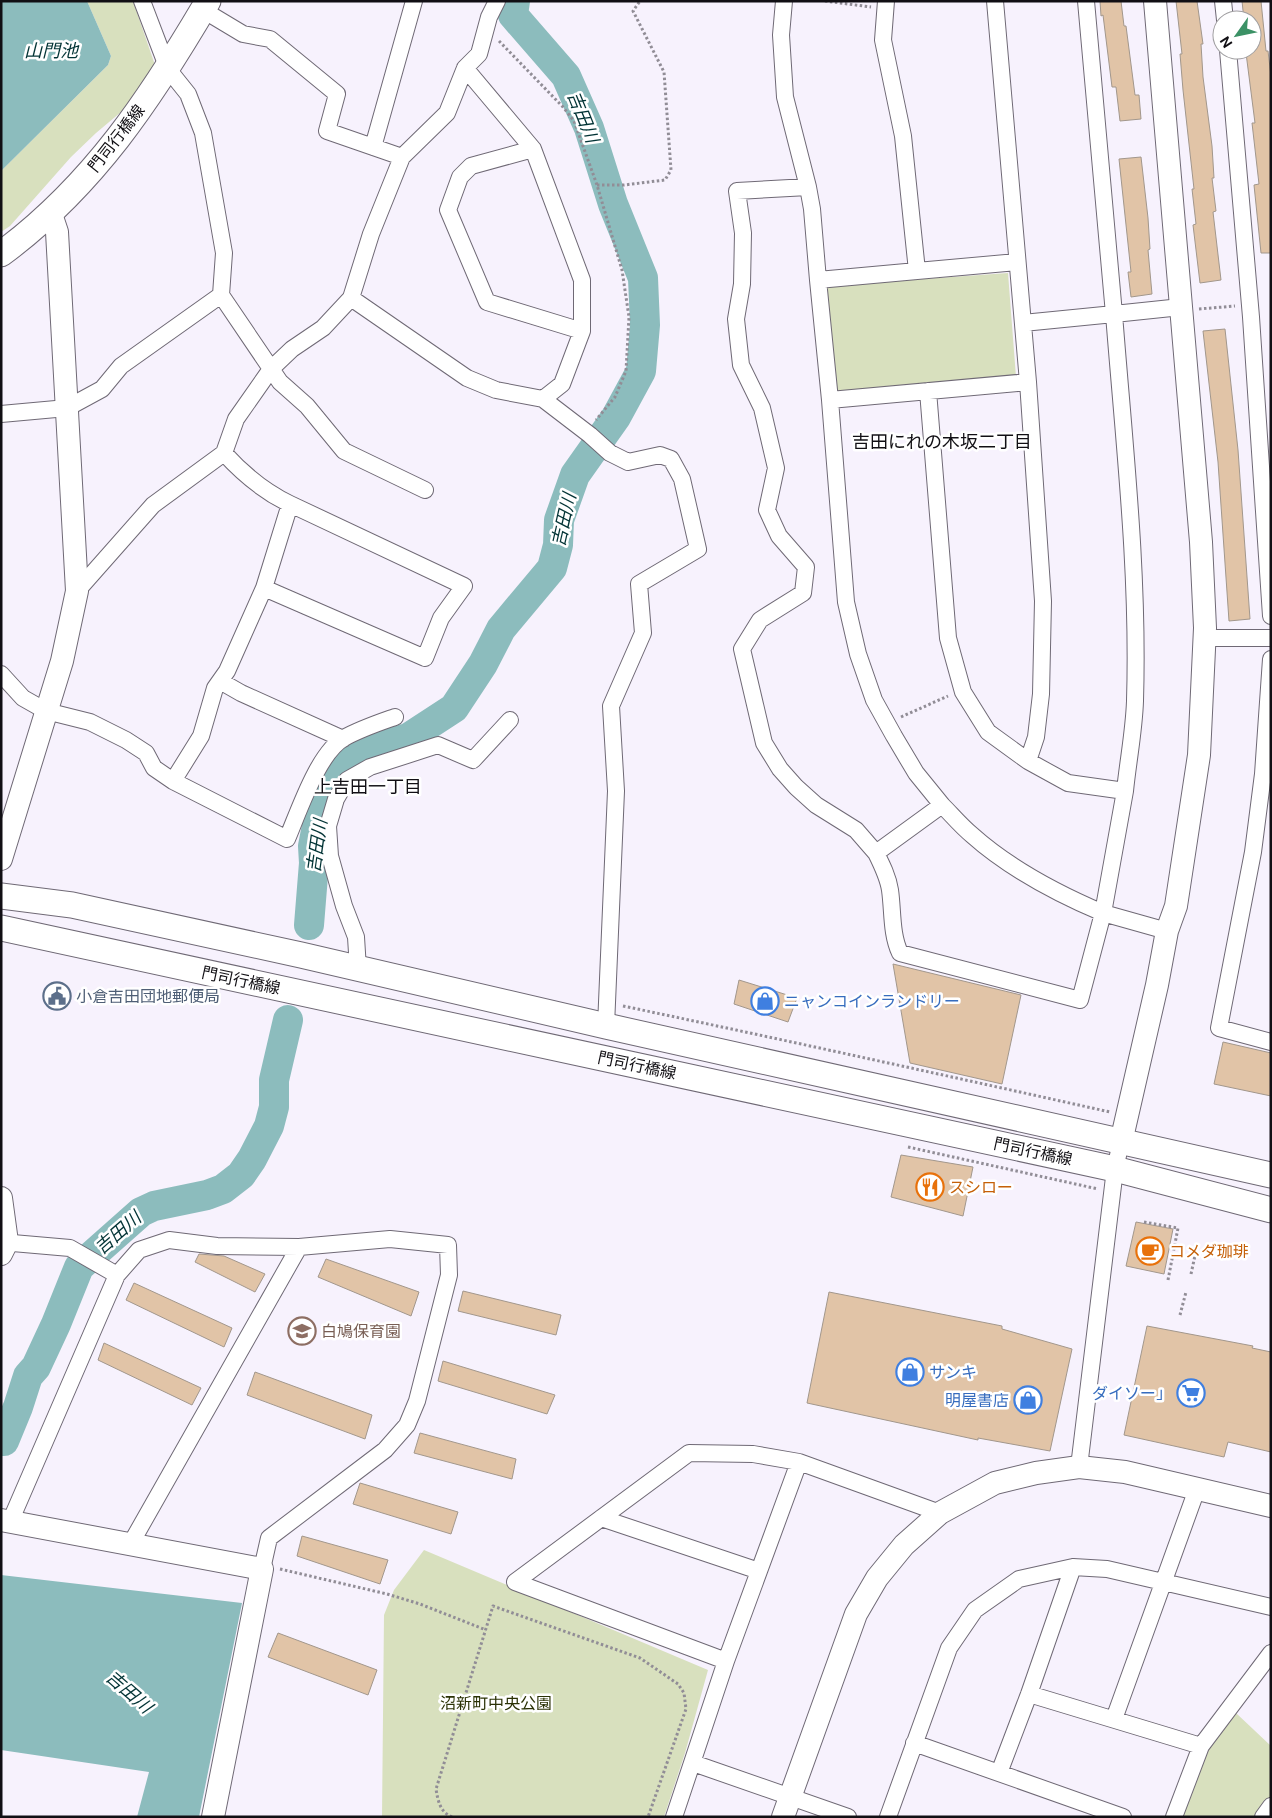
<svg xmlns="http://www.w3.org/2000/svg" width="1272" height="1818" viewBox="0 0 1272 1818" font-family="'DM Sans','Noto Sans JP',sans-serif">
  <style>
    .green { fill: #d8e0be }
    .water { fill: #8cbcbd }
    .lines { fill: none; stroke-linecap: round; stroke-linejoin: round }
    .river { stroke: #8cbcbd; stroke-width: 30 }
    .building { fill: #e1c4a7; stroke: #a2978c }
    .street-casing { stroke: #6f6975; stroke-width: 18 }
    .secondary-casing { stroke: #6f6975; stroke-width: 24 }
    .primary-casing { stroke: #6f6975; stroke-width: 27 }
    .path { stroke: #918d96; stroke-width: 3; stroke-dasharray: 2.5 2.5; stroke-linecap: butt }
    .street { stroke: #fff; stroke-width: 16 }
    .secondary { stroke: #fff; stroke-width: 22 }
    .primary { stroke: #fff; stroke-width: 25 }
    .labels { text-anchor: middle; stroke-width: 5; stroke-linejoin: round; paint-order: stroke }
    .street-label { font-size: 16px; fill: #110f14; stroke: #fff }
    .service-label { font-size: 16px; fill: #4e5e75; stroke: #fff; text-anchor: start }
    .shop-label { font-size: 16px; fill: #366cbe; stroke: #fff; text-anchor: start }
    .food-label { font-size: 16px; fill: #c56008; stroke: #fff; text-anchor: start }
    .education-label { font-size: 16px; fill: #785e54; stroke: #fff; text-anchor: start }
    .park-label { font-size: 16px; fill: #2b3205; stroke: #fff }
    .water-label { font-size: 18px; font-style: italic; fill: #023335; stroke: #fff }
    .neighbourhood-label { font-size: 18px; fill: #110f14; stroke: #fff }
  </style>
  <rect width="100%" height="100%" fill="#f7f2fd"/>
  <!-- green -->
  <path class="green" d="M87,1h46l22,64 -28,42 -31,26 -25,24 -61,69 -9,6v-61l107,-106 3,-9z
    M1008,273l8,104 -180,15 -12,-106z
    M424,1550l284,120 -23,83 -21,64h-282l2,-202 10,-25z
    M1236,1713l35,33v51l-15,20h-74l20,-66z"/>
  <!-- water -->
  <path class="water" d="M1,1h86l24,55 -3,9 -107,106z
    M1,1575l241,28 -43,214h-62l12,-45 -148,-22z"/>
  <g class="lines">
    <!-- river -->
    <path class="river" d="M309,925l5,-62 -1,-17 8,-41 7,-20 9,-14 9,-10 17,-10 17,-6 28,-7 46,-30 29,-44 18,-35 51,-61 6,-23 1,-25 16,-45 41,-58 25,-46 4,-46 -2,-47 -30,-74 -24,-76 -23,-52 -53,-61 2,-14
      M1,1441h3l14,-34 10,-31 8,-9 20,-43 23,-57 62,-55 13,-6 53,-11 16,-6 18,-14 11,-16 17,-33 5,-19v-27l14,-60"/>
  </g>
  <!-- building -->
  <path class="building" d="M1100,1h21l3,25h2l9,69h4l2,24 -21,2 -4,-34h-4l-9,-72 -2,1z
    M1176,1h21l6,43h-2l2,33 9,69 2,32h-2l4,33 -3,1 8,68 -21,3 -7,-58 3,-1 -4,-35h2l-11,-99 -3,-36h2z
    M1242,1h19l5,50h2l3,25v177h-10l-7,-68 5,-1 -7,-61h3l-9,-70h6v-33h-8z
    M1141,157l7,61 2,31 -2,1 4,44 -21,3 -3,-25h3l-12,-113z
    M1225,329l13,121 12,169 -21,2 -11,-159 -15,-131z
    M893,964l128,31 -19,89 -92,-21z
    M739,980l58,18 -9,24 -54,-18z
    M1223,1042l48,11v43l-57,-12z
    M901,1155l72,12 -10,49 -72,-19z
    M1136,1222l37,7 -9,45 -38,-8z
    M199,1254l25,2 41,18 -10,18 -60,-30z
    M326,1259l93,33 -8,24 -93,-39z
    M134,1283l98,45 -8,19 -98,-47z
    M463,1291l98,24 -5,20 -98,-24z
    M829,1292l173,34v3l70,20 -22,102 -72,-13v2l-171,-37z
    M1147,1326l106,20 -1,2 19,4v100l-43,-10 -4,15 -100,-22z
    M104,1343l97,45 -9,17 -94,-45z
    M443,1361l112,34 -8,19 -109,-33z
    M255,1372l117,43 -7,24 -118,-44z
    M420,1433l96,26 -4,20 -98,-26z
    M360,1483l98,29 -7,22 -98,-30z
    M302,1536l86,24 -8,24 -83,-28z
    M278,1633l99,37 -9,25 -100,-38z"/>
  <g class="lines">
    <!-- street casing -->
    <g class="street-casing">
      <path id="street" d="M142,1l26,68 20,25 15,39 21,120 -3,42 59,87 27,24 37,45 81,39
        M784,1l-3,34 4,62 23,90
        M886,1l-3,39 20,96 14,135 100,-9
        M995,1l33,381 15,219 -2,93 -5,43 -8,24
        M1086,1l28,313 67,-7
        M1223,1l2,19
        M203,10l40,24 27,5 67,55 -10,37 75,26
        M1228,50l23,267 20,299
        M465,68l68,81 49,131v51l-20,53 -19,15
        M373,147l41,-146
        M533,149l-62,17 -11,11 -12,33 39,92 95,29
        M818,280l-6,-71 -4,-22 -71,4 6,42 -1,51 -6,35 5,46 21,43 14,60 -9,42 12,26 27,31 -3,26 -43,27 -18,29 22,94 16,26 16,18 20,18 40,25 20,23
        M351,298l116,80 29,12 47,9 47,36 20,18 18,9 32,-7 11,4 11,20 16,70 -59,35 4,49 -32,73 5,85 -10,235
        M1023,323l91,-9c10,129 25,258 21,387 -1,30 -7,60 -10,90
        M928,391l20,247 15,54 25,40 40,29 40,22 57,8 -22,122 64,18
        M830,400l-12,-120 99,-9
        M1,414l66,-6 35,-19 19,-23 100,-71
        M224,453c19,21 41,39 66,51l174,82 -23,32 -16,40 -161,-70 26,-84
        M264,588l-37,83 -12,17 -14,48 -28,45 114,58c12,-28 31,-86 57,-101 16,-9 34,-15 51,-21
        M77,591l76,-86 71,-52 12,-34 35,-50 21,-20 31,-21 28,-30 20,-64 31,-77 45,-44 18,-45 14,-14 10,-37 8,-16
        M1204,638h67
        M1271,659l-8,115 -10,78 -34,176 52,14
        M1,674l22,24 23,13 44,11 36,18 20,13 8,15 19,13
        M220,681l21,12 102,46
        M942,805c10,10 19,21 30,30 38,34 84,58 131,78l-23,87 -180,-47c-9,-19 -7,-42 -10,-63 -2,-13 -8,-25 -14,-37l66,-48 -26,-32 -22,-37 -20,-36 -16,-46 -12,-52 -16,-202 198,-18
        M358,969l-2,-32 -12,-31 -14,-50 -2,-30 8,-27 11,-19 23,-13 68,-22 35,15 37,-40
        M1,1242l69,6 47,27
        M1079,1467l36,-298 6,-27
        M601,1518l158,53
        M10,1522l107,-247 22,-25 30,-10 48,6 82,1 91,-8 58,6 1,30 -32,126 -10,24 -22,25 -116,88 -7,31
        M130,1545l169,-298
        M726,1661l-211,-79 174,-129 64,1 46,8 141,51
        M1029,1694l172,52 70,-93
        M1114,1719l83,-230
        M914,1743l209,74
        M693,1763l155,54
        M999,1773l30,-79 44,-127
        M674,1817l52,-156 73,-199
        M888,1817l61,-169 26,-38 44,-31 54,-12 34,2 164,38
        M1174,1817l27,-71
        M1263,1817l8,-11"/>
    </g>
    <!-- secondary casing -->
    <g class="secondary-casing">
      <path id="secondary" d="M1,859l61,-198 15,-70 -20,-359 -6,-18
        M1121,1142l36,-157 10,-54 9,-25 23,-151 6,-127 -4,-86 -46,-541
        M1,1198l6,44 -6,12
        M1,1520l261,49 -49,248
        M783,1817l73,-203 21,-36 27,-33 36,-32 55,-30 41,-10 43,-6 46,5 146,34"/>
    </g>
    <!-- primary casing -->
    <g class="primary-casing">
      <path id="primary" d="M1,254c92,-68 150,-156 207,-253
        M1,896l71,9 229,50 305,71 665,149
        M1,928l1114,241 156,41"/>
    </g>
    <!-- path -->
    <path class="path" d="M825,1l46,6
      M499,41l64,66 11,14 23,64 25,85 7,47 -3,54 -11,26 -19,23
      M597,185h27l41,-5 6,-10 -7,-98 -31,-61 7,-10
      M1199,309l36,-3
      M901,717l47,-21
      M623,1006c162,34 325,70 487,106
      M908,1147l190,42
      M1144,1222l34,6 -10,52
      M1191,1274l5,-23
      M1180,1315l6,-23
      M280,1569l107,25 33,10 66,26
      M452,1817c-12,-5 -14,-16 -16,-28l57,-183 147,52 38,26 6,9 2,16 -38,108"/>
    <!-- street -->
    <use href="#street" class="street"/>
    <!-- secondary -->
    <use href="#secondary" class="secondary"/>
    <!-- primary -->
    <use href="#primary" class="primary"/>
  </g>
  <!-- icons -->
  <defs>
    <g id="civic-ring" transform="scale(1.4375)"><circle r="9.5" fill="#fff" stroke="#5c6f8a" stroke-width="1.5"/><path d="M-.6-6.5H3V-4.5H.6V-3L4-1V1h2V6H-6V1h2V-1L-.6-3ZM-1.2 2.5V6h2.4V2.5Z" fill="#5c6f8a"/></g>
    <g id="shop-ring" transform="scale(1.4375)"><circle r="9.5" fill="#fff" stroke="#3f7fe0" stroke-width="1.5"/><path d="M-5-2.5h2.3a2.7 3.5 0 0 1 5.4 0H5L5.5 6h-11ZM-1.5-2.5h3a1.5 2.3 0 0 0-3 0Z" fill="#3f7fe0"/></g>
    <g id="restaurant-ring" transform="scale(1.4375)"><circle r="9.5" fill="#fff" stroke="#e8710a" stroke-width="1.5"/><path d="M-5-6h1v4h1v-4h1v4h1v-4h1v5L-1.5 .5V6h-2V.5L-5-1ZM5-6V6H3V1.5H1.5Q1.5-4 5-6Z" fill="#e8710a"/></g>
    <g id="cafe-ring" transform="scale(1.4375)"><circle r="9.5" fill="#fff" stroke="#e8710a" stroke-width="1.5"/><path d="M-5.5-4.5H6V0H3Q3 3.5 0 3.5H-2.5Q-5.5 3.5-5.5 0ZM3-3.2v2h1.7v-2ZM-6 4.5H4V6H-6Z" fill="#e8710a"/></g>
    <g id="school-ring" transform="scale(1.4375)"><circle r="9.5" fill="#fff" stroke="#8d6e63" stroke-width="1.5"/><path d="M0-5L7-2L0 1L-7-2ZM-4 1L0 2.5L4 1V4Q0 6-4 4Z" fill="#8d6e63"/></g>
    <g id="supermarket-ring" transform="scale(1.4375)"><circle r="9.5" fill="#fff" stroke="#3f7fe0" stroke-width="1.5"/><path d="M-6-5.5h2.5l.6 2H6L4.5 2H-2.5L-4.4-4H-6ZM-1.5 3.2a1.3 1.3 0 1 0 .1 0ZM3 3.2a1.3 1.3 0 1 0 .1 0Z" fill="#3f7fe0"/></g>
  </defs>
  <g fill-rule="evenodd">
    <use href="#civic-ring" x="57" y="996"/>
    <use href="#shop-ring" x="765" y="1001"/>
    <use href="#restaurant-ring" x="930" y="1187"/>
    <use href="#cafe-ring" x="1150" y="1251"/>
    <use href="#school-ring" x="302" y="1331"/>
    <use href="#shop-ring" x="910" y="1372"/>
    <use href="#supermarket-ring" x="1191" y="1393"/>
    <use href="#shop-ring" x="1028" y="1400"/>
  </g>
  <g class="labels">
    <!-- street labels -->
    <g class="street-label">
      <text transform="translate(116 138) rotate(-52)" y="6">門司行橋線</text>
      <text transform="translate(241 980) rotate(12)" y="6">門司行橋線</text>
      <text transform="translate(637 1065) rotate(12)" y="6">門司行橋線</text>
      <text transform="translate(1033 1151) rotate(12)" y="6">門司行橋線</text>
    </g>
    <!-- service labels -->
    <g class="service-label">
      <text x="76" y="1002">小倉吉田団地郵便局</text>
    </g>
    <!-- shop labels -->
    <g class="shop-label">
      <text x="784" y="1007">ニャンコインランドリー</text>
      <text x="929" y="1378">サンキ</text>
      <text x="1172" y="1399" text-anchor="end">ダイソー」</text>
      <text x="1009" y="1406" text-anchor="end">明屋書店</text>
    </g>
    <!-- food labels -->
    <g class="food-label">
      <text x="949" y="1193">スシロー</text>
      <text x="1169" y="1257">コメダ珈琲</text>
    </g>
    <!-- education labels -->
    <g class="education-label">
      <text x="321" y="1337">白鳩保育園</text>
    </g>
    <!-- park labels -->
    <g class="park-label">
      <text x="496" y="1709">沼新町中央公園</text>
    </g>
    <!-- water labels -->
    <g class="water-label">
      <text x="51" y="57">山門池</text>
      <text transform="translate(583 117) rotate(68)" y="6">吉田川</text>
      <text transform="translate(564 520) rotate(-77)" y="6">吉田川</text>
      <text transform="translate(317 846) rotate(-82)" y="6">吉田川</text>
      <text transform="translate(118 1233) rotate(-41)" y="6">吉田川</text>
      <text transform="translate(129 1692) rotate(41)" y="6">吉田川</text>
    </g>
    <!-- neighbourhood labels -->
    <g class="neighbourhood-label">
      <text x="942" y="448">吉田にれの木坂二丁目</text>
      <text x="368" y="793">上吉田一丁目</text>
    </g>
  </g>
  <!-- border -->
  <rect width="1272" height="1818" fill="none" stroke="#110f14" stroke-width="5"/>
  <!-- north arrow -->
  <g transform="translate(1237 35) rotate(237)"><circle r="24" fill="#ffffff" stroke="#a09fa1"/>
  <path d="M0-4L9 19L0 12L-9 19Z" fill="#3b9165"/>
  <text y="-8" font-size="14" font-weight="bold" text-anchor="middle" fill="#110f14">N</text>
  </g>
</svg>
